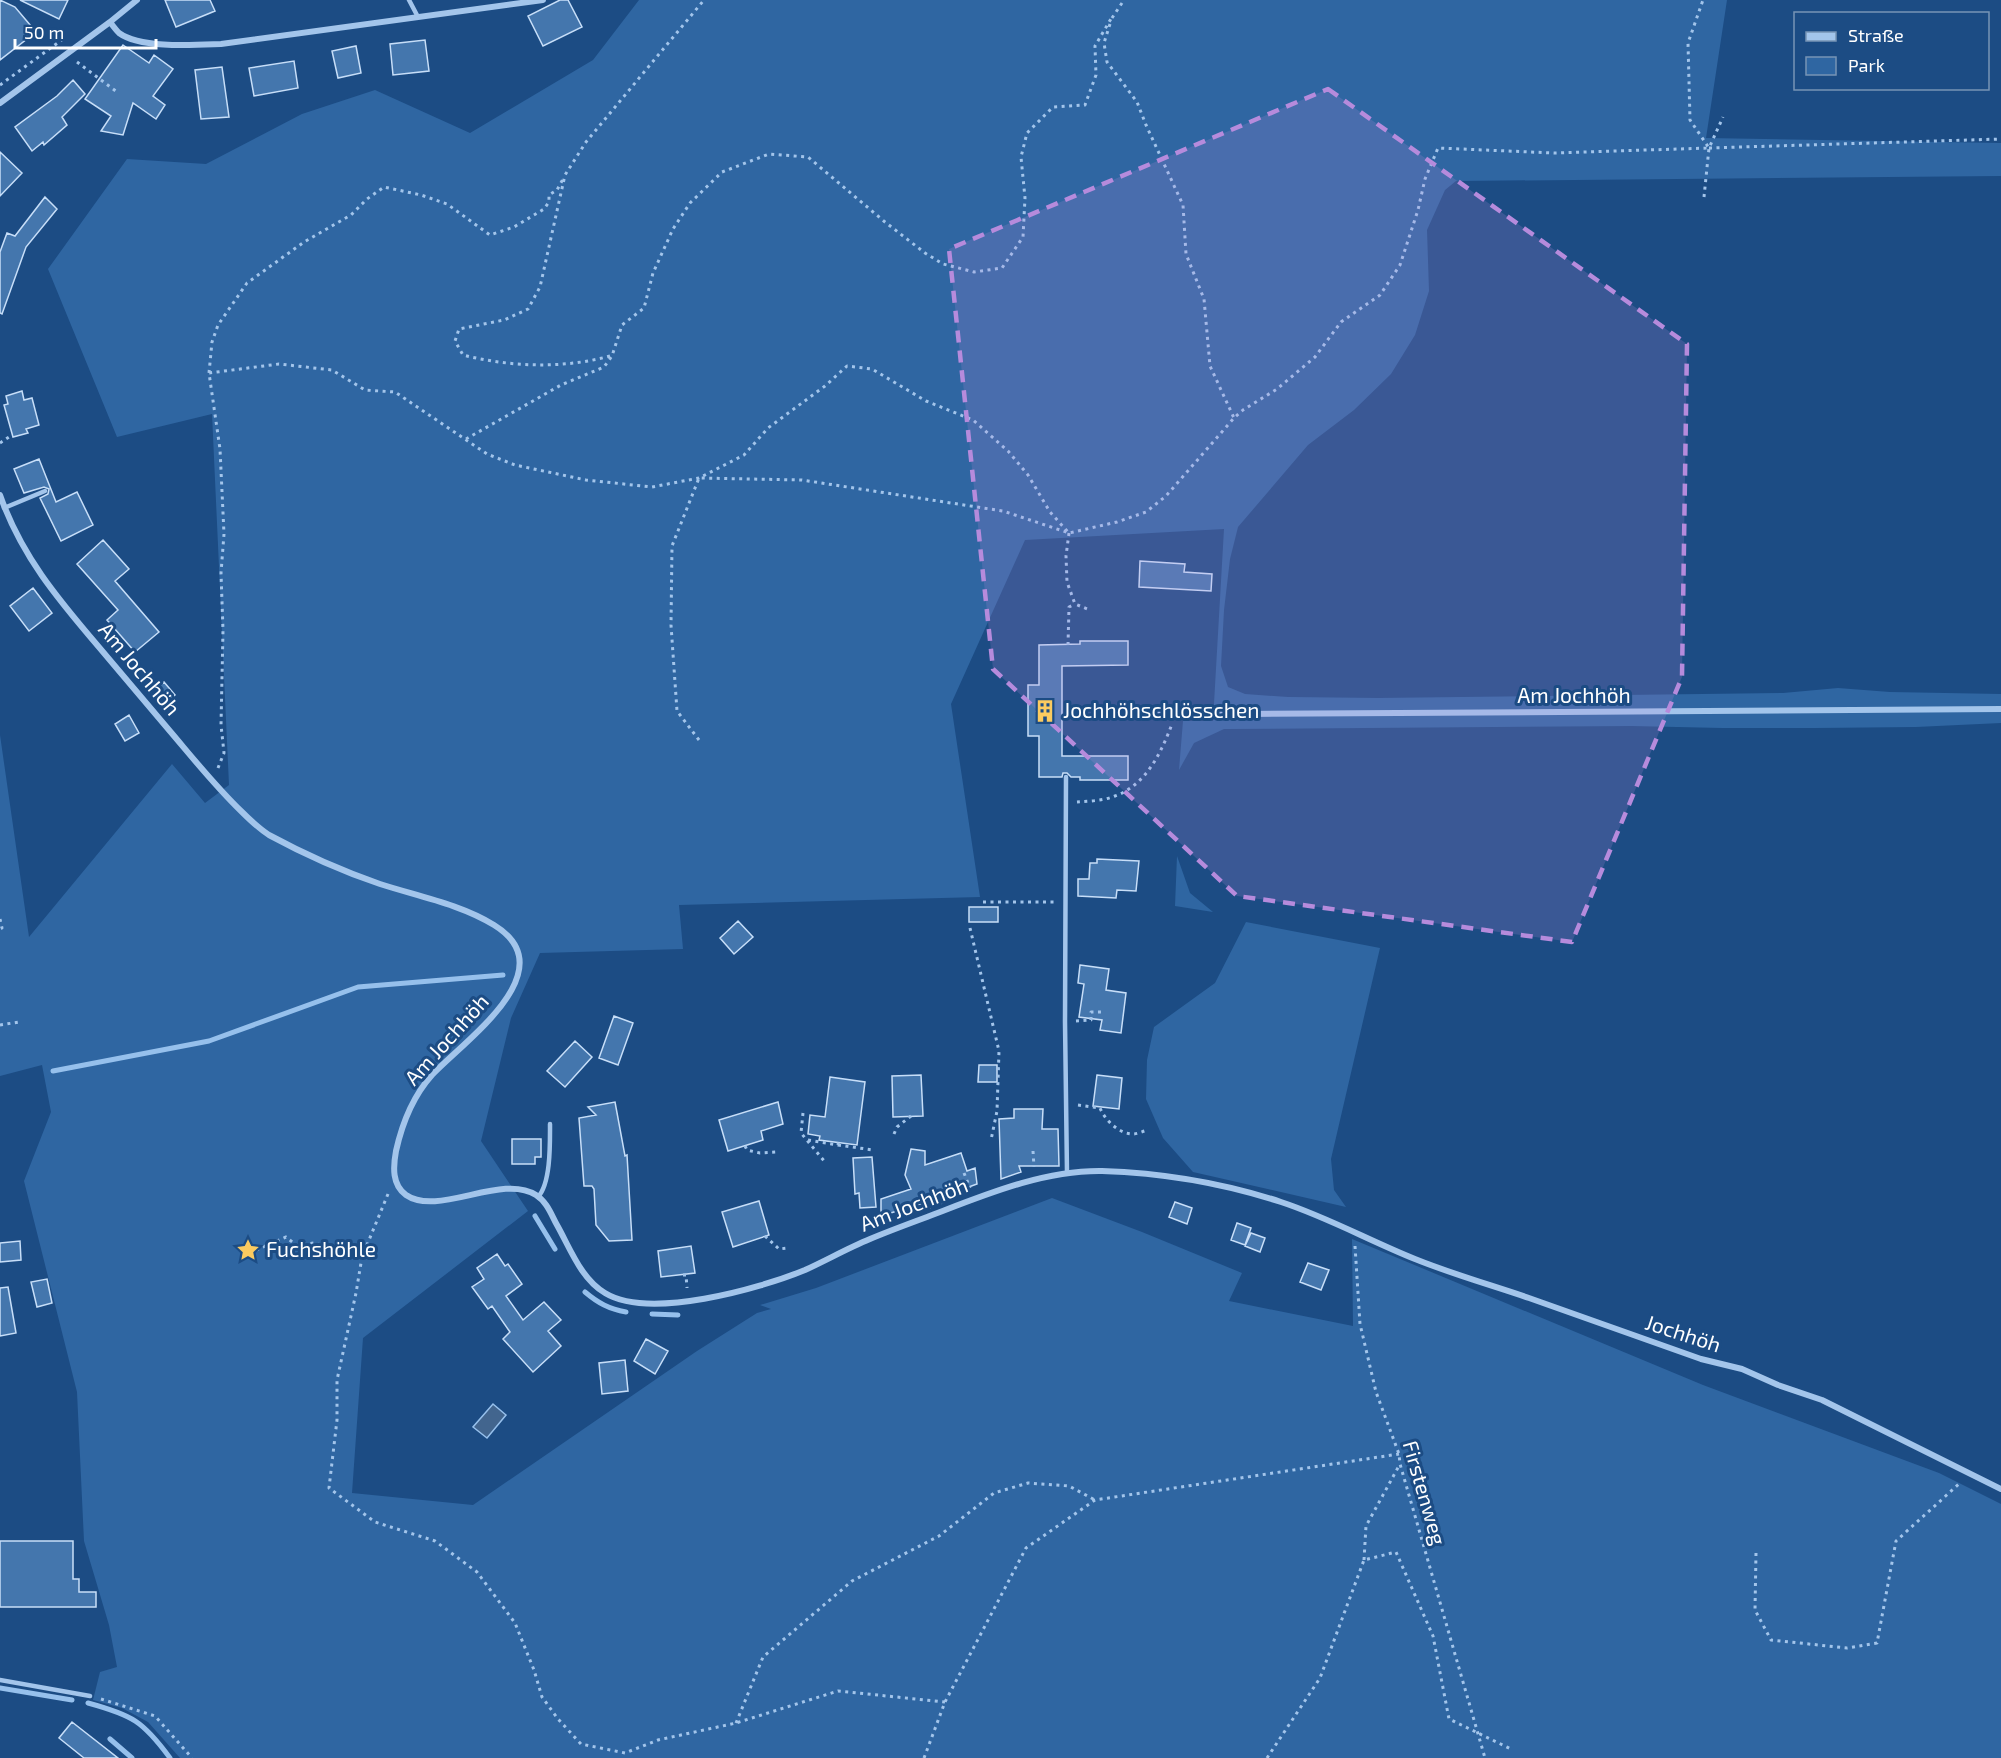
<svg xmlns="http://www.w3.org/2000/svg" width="2001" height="1758" viewBox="0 0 2001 1758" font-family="'Exo 2',sans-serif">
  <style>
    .green { fill: #2f66a2 }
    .water { fill: #42658e; stroke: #96c0ec; stroke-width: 1.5 }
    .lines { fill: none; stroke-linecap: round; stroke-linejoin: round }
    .stream { stroke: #96c0ec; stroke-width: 5 }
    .building { fill: #4476ad; stroke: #c7def8; stroke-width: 1.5 }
    .path { stroke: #a3c5eb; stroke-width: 3; stroke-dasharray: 3 4.5; stroke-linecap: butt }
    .lane { stroke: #a3c5eb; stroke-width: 4.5 }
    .street { stroke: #a3c5eb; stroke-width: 6 }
    .marked { fill: #b68bdc; fill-opacity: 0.2; stroke: #b68bdc; stroke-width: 4.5; stroke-dasharray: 12 8; stroke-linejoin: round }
    .labels { text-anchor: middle; stroke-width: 6; stroke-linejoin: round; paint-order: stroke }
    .street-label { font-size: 21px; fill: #fff; stroke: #1c4c84 }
    .poi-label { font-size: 21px; fill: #fff; stroke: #1c4c84; text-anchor: start }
  </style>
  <rect width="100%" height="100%" fill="#1c4c84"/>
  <!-- green -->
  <path class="green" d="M639,0h1088l-21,138 295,5v33l-545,5 -11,9 -18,40 2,61 -14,44 -24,39 -37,36 -46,35 -70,82 -8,32 -6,51 -3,56 7,21 17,7 43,3 90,1 405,-5 55,-5 52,4 111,2v29l-85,4 -100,1h-94l-90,-2 -408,3 -30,14 -15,27 4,-49h30l11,-192 -199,11 -74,164 29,193 -301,8 4,44 -143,4 -29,65 -30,123 47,70 -165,127 -11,155 121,12 224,-154 60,-38 14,-4 -11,-4 56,-17 236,-90 90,34 100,41 -13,28 124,25 -1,-87 351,146 236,88 62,31v254h-1821l-32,-36 -26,-14 -29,-8 7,-28 17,-5 -8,-42 -25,-84 -7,-149 -53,-211 27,-69 -9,-47 -42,11v-341l29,202 143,-173 33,39 24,-18 -17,-371 -95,23 -69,-168 79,-110 79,5 96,-50 73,-24 95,43 123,-73z
    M1177,856l13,37 23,19 -38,-6z
    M1246,922l134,26 -49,211 3,31 12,17 -153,-35 -30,-34 -17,-39 1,-39 7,-33 61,-44z"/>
  <!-- water -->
  <path class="water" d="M493,1404l13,11 -19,23 -14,-11z"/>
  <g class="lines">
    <!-- stream -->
    <path class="stream" d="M53,1071l156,-30 149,-54 145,-12
      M535,1216l20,33
      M585,1292c13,11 24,17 41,20
      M652,1314l26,1
      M0,1688l72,12
      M88,1703c44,12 55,18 82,55
      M110,1739l22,19"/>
  </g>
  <!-- building -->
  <path class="building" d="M0,0l15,7 21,25 -36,28z
    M20,0h48l-9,19z
    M165,0h45l5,11 -39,16z
    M560,0h8l14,27 -39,19 -15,-30z
    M425,40l4,31 -36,4 -3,-31z
    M123,45l26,18 5,-8 19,14 -20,27 12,9 -9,14 -23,-16 -10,32 -22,-4 10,-15 -26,-17z
    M356,46l5,27 -23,5 -6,-27z
    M294,61l4,27 -44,8 -5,-28z
    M222,67l7,50 -28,2 -6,-49z
    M73,80l12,14 -23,23 5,8 -23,20 -1,-3 -11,9 -17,-24 42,-31z
    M0,152l22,21 -22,23z
    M45,197l12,12 -31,38 -24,67 -2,-1v-61l7,-19 8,3z
    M22,391l2,9 8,-2 7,27 -13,4 2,4 -15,4 -9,-32 4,-1 -2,-8z
    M39,459l17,43 21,-10 16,33 -32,16 -21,-43 8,-4 1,-5 -5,-2 -20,6 -10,-24z
    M103,540l26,29 -14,12 44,51 -24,20 -28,-32 11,-10 -41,-46z
    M1140,561l45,3 -1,8 28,2 -1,17 -72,-4z
    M33,588l19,25 -23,18 -19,-25z
    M1080,641h48v24l-66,1v90h66v24h-48v-3h-9l-4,-4h-4l-1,4h-23v-41h-11v-51h11v-40l41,-1z
    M164,682l11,13 -11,10 -12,-13z
    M129,715l10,18 -14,8 -10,-17z
    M1097,859l42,2 -3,30 -19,-1 -1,8 -38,-2v-17h11l1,-16h7z
    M969,907h29v15h-29z
    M738,921l15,16 -19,17 -14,-16z
    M1080,965l29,4 -3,21 20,3 -5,40 -21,-3 2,-10 -23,-3 5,-33 -6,-1z
    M614,1016l19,7 -15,42 -19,-7z
    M575,1041l17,16 -27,30 -18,-16z
    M979,1065h18v17h-19z
    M921,1075l2,41 -30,1 -1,-41z
    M1097,1075l25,3 -3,31 -26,-3z
    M830,1077l35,5 -8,63 -38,-5 1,-4 -12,-2 2,-19 15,2z
    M615,1102l10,54 2,-1 5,85 -23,1 -13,-16 -2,-36 -2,-3h-8l-5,-68 17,-3 -8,-8z
    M778,1102l5,22 -22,7 2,9 -35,11 -9,-31z
    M1014,1109h29l-1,20h16l1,37h-40l2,6 -20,7 -2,-60 15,-1z
    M512,1139h29v18h-6v7h-23z
    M911,1149l14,2v14l36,-12 6,18 8,-3 2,16 -33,12 1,6 -19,7 -3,-6 -42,13v-17l30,-10 -6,-14z
    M872,1157l4,50 -16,1 -1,-15 -4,1 -2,-36z
    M759,1201l10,34 -36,12 -11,-35z
    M1175,1202l17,6 -5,16 -18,-7z
    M1237,1223l14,5 -6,17 -14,-5z
    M1251,1233l14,5 -5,14 -15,-6z
    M20,1241l1,19 -21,2v-19z
    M691,1246l4,27 -34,4 -3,-26z
    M497,1254l8,12 3,-2 14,20 -16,12 17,24 21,-18 17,18 -13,11 13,15 -28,26 -30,-33 7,-7 -18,-26 -4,3 -16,-22 12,-8 -7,-11z
    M1308,1263l21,7 -8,20 -21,-8z
    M47,1279l5,24 -15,4 -6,-25z
    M8,1287l8,46 -16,3v-48z
    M646,1339l22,12 -13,23 -21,-13z
    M625,1360l3,31 -26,3 -3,-31z
    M0,1541h73v38h6v13h17v15h-96z
    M72,1722l46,36h-34l-25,-20z"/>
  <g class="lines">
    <!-- path -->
    <path class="path" d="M1112,18l12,-18
      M1110,24l-6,19 3,19 30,40 9,23 37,80 3,49 18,45 6,67 24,52
      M77,62l40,30
      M0,85l63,-46
      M1709,148l292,-9
      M1704,197l5,-49 14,-31
      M610,356c-47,13 -100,11 -147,-1l-8,-14 4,-12 45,-9 24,-11 12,-22 25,-112 21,-33 118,-142
      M209,373l3,-31 6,-17 29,-42 57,-41 47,-27 16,-16 17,-12 37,8 26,9 43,31 24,-8 30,-18 5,-7v-7l8,-5 6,-11
      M466,439l95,-54 43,-18 8,-11 10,-31 22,-17 9,-35 20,-44 17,-26 32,-31 47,-18 39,3 77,65 40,31 18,11 31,8 28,-4 21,-31 2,-39 -4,-41 6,-24 26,-26 32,-2 11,-30 -1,-29 17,-29
      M0,443l12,-8
      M1069,533l-3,23 1,26 8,22 15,6
      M1068,645l1,-38 6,-3
      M699,740l-22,-29 -6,-86 1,-79 27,-68 103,2 201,31 66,22 48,-11 29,-10 20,-16 68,-78 9,-8 34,-21 38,-32 26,-35 39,-27 20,-30 18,-55 7,-31 13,-31 116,5 155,-5 -19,-28 -2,-77 15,-43
      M218,768l6,-15 -3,-28 2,-95 -2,-57 3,-39 -4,-85 -11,-76 70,-9 53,6 33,20 30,2 92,62 28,11 71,15 66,7 47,-9 45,-23 24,-27 57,-42 22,-20 25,3 54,32 47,19 35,31 20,24 22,37 18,20
      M1077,802c12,-1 26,-1 38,-6 31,-11 46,-43 57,-72
      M983,902h72
      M0,919l2,9 -2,1
      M970,928l29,123 -2,60 -6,29
      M1076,1021l15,-1v-8h12
      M0,1025l19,-3
      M1078,1105l22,3c5,12 19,26 33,26 5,0 10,-3 15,-4
      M803,1113l-2,20 24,29
      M894,1134l3,-7 14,-11
      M808,1140l30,5 1,-7
      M838,1145l35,5
      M745,1146l2,4 13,3 17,-1
      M1033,1151l1,16
      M964,1173l6,15
      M388,1194l-26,63 -6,36 -19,87v40l-8,68 46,34 60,19 42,31 38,51 19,47 8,27 16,22 23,25 44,9 33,-13 78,-17 102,-32 107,11
      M765,1236l14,13 9,-1
      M1355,1246l5,78 16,68 23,62 1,10 85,294
      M256,1250l30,-13 10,8 18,-2 26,9 26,-6
      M683,1275h3l1,13
      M1756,1553l-1,57 16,30 76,8 30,-5 19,-102 64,-58
      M1364,1560l2,-34 34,-62
      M101,1699l54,17 37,42
      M736,1723l27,-66 89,-76 87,-45 55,-43 34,-10 41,3 26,14
      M924,1758l21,-56 81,-154 69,-48 304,-46
      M1267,1758l53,-80 44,-118 32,-8 37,84 16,83 62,30"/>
    <!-- lane -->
    <path class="lane" d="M409,0l9,17
      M4,508l41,-17
      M1066,777l-1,245 2,151
      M538,1197c13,-14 12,-54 12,-73
      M0,1680l90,16"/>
    <!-- street -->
    <path class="street" d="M110,22c3,4 6,8 9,11 22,16 76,12 102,11l322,-44
      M0,103l110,-81 27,-22
      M0,495c21,60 57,103 98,151 24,28 47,56 71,84 23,27 46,56 72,81 9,9 17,17 28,24 35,19 73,36 111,49 37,12 80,20 114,41 73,45 -30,116 -62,150 -18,20 -30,49 -36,76 -3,16 -4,34 10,44 32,22 96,-22 130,0 11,7 15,19 21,30 13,23 24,54 48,68 44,27 154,-4 200,-23 22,-10 43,-22 65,-31 19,-8 38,-15 57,-22 55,-21 115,-47 175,-46 61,2 121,12 179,31 46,15 89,39 134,57 37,15 76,26 114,39 58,20 115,41 172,61l41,10 36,16 44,15 179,89
      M1147,710l101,4 753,-5"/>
  </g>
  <!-- marked area -->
  <path class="marked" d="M1328,89l359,255 -5,333 -110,265 -335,-46 -244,-227 -44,-420z"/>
  <!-- icons -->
  <defs>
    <g id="building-bare" transform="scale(1.8)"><path d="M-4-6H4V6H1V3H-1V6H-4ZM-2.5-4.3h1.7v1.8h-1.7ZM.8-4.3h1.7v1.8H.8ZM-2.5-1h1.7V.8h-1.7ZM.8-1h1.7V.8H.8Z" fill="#fbcb60" stroke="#1c4c84" stroke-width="2.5" paint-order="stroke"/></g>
    <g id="sight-bare" transform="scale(1.8)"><path d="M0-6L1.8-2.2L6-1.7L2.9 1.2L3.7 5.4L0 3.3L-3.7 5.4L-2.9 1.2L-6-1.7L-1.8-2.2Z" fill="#fbcb60" stroke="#1c4c84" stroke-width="2.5" paint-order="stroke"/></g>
  </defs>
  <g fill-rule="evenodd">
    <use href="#building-bare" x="1045" y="711"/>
    <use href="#sight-bare" x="248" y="1250"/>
  </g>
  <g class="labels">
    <!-- street labels -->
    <g class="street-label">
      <text transform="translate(139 669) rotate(50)" y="7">Am Jochhöh</text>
      <text x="1574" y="703">Am Jochhöh</text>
      <text transform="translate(447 1040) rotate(-48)" y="7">Am Jochhöh</text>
      <text transform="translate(914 1205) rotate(-21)" y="7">Am Jochhöh</text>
      <text transform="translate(1683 1334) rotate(18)" y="7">Jochhöh</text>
      <text transform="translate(1424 1493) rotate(74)" y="7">Firstenweg</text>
    </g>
    <!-- poi labels -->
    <g class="poi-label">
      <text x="1063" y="718">Jochhöhschlösschen</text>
      <text x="266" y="1257">Fuchshöhle</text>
    </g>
  </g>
  <!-- legend -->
  <rect x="1794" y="12" width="195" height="78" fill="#1c4c84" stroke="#7794b5" stroke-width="1.5"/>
  <rect x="1806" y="32" width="30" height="9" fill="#a3c5eb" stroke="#7794b5" stroke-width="1.5"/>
  <text x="1848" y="42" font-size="18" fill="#ffffff">Straße</text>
  <rect x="1806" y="57" width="30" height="18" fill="#2f66a2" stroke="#7794b5" stroke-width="1.5"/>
  <text x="1848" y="72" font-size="18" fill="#ffffff">Park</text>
  <!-- scale -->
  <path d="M15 39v9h141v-9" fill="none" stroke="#ffffff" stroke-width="3"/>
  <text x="24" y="39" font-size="18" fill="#ffffff" stroke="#1c4c84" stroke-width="4.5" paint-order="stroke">50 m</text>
</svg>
